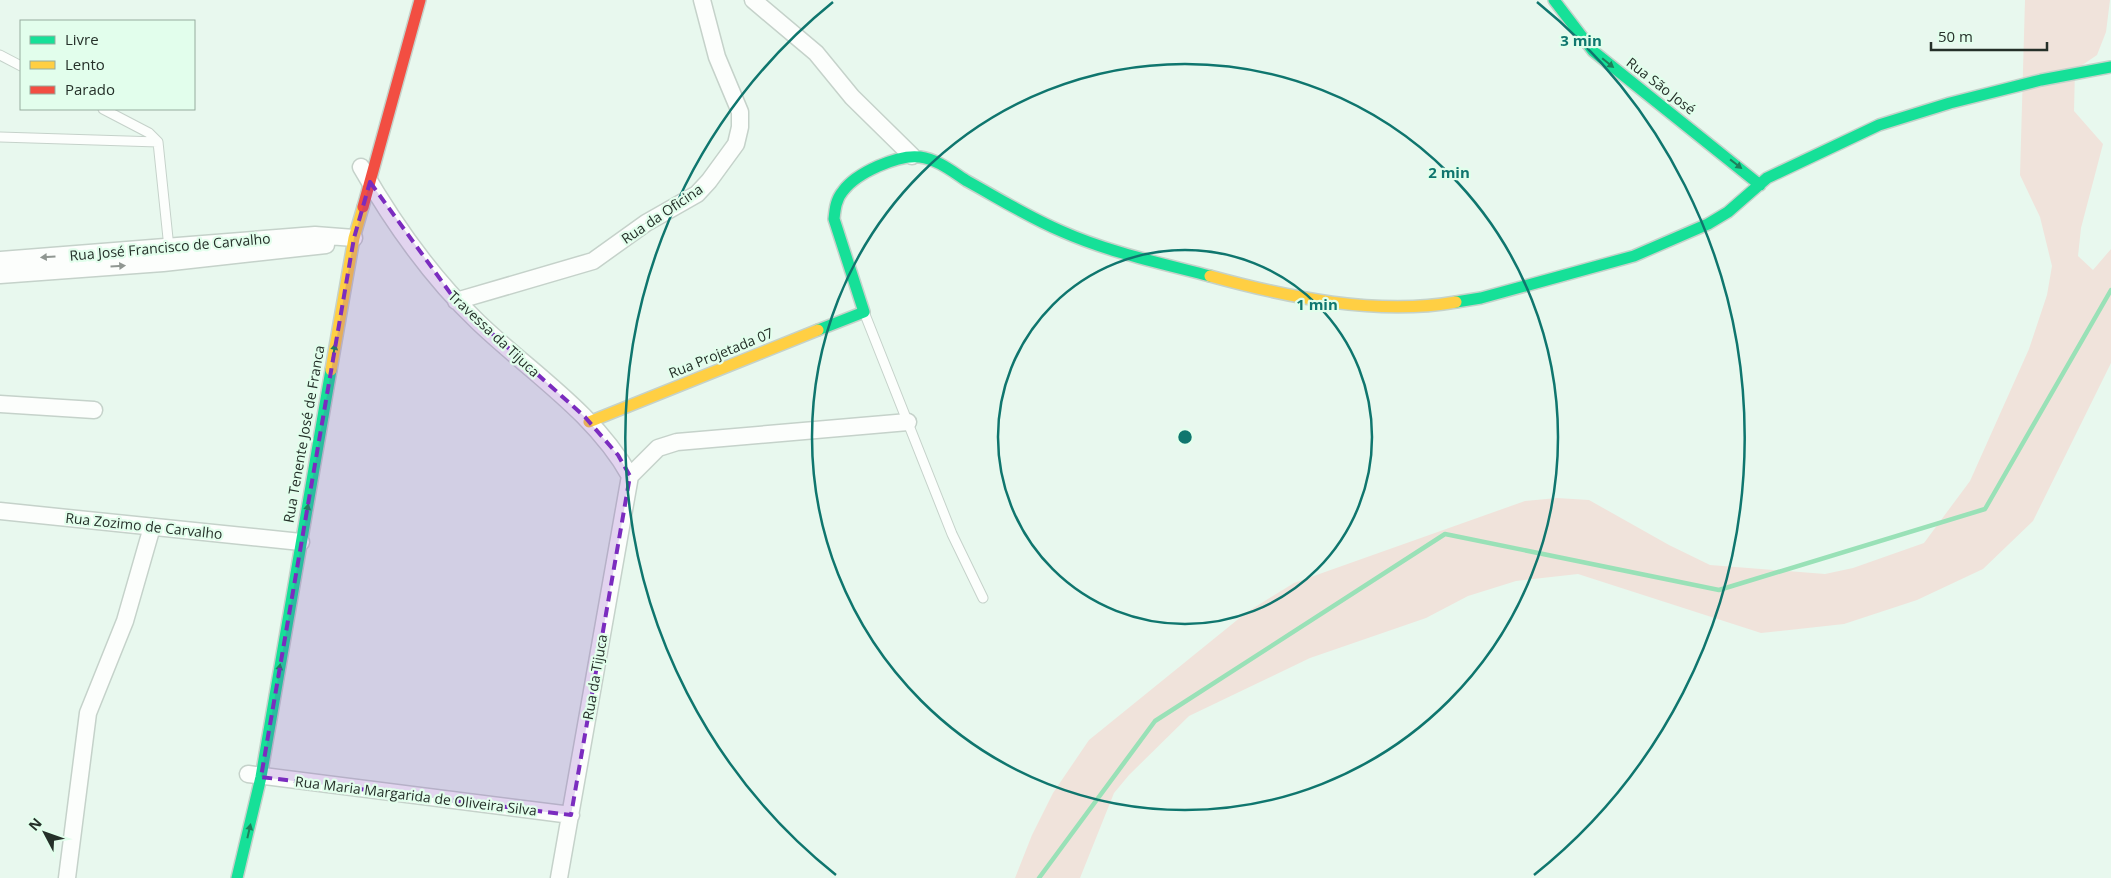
<svg xmlns="http://www.w3.org/2000/svg" width="2111" height="878" viewBox="0 0 2111 878" font-family="'Open Sans',sans-serif">
  <style>
    .green { fill: #f0e3db }
    .lines { fill: none; stroke-linecap: round; stroke-linejoin: round }
    .stream { stroke: #99e1b7; stroke-width: 4.5 }
    .lane-casing { stroke: #c5d2ca; stroke-width: 11 }
    .street-casing { stroke: #c5d2ca; stroke-width: 19 }
    .fast-casing { stroke: #c5d2ca; stroke-width: 14 }
    .slow-casing { stroke: #c5d2ca; stroke-width: 14 }
    .jam-casing { stroke: #c5d2ca; stroke-width: 14 }
    .lane { stroke: #fcfefc; stroke-width: 9 }
    .street { stroke: #fcfefc; stroke-width: 16 }
    .fast { stroke: #16e098; stroke-width: 11 }
    .slow { stroke: #ffcf43; stroke-width: 11 }
    .jam { stroke: #f24e42; stroke-width: 11 }
    .oneway { fill: #1e7f5b }
    .oneway2 { fill: #909792 }
    .marked { fill: #7b2cbf; fill-opacity: 0.2; stroke: #7b2cbf; stroke-width: 4; stroke-dasharray: 10 6; stroke-linejoin: round }
    .ring { fill: none; stroke: #0f766e; stroke-width: 2.5 }
    .labels { text-anchor: middle; stroke-width: 4.5; stroke-linejoin: round; paint-order: stroke }
    .street-label { font-size: 14px; fill: #253029; stroke: #e2feec }
    .centre { fill: #0f766e; stroke: #e2feec; stroke-width: 2.5 }
    .ring-label { font-size: 15px; text-anchor: middle; font-weight: bold; fill: #0f766e; stroke: #e2feec; stroke-width: 4.5; stroke-linejoin: round; paint-order: stroke }
  </style>
  <rect width="100%" height="100%" fill="#e8f8ee"/>
  <!-- green -->
  <path class="green" d="M2025,0h85l-4,32 -9,23 -22,15 -1,41 29,33 -22,84 -3,28 15,14 18,-21v114l-78,158 -50,48 -66,31 -73,24 -83,9 -183,-59 -62,7 -48,15 -42,22 -116,40 -121,58 -60,59 -15,18 -34,85h-65l17,-43 21,-42 36,-53 158,-128 47,-29 231,-82 32,-3 32,2 80,45 41,20 115,9 28,-6 71,-25 46,-62 59,-132 18,-54 5,-29 -12,-49 -20,-42z"/>
  <g class="lines">
    <!-- stream -->
    <path class="stream" d="M1039,878l116,-157 290,-187 274,56 266,-81 126,-219"/>
    <!-- lane casing -->
    <g class="lane-casing">
      <path id="lane" d="M0,55l21,11
        M103,109l46,24 9,9 11,106
        M0,137l158,5
        M864,312l88,222 31,64"/>
    </g>
    <!-- street casing -->
    <g class="street-casing">
      <path id="street" d="M753,0l63,53 36,44 60,59
        M361,167c32,56 71,111 117,155 52,50 116,90 152,154
        M0,260l315,-25 39,3
        M0,275l163,-12 163,-18
        M456,301l137,-40 53,-38 51,-29 12,-13 27,-37 4,-17v-15l-23,-55 -15,-57
        M0,404l94,6
        M630,476l28,-28 19,-6 231,-20
        M0,511l301,31
        M248,774l323,41
        M67,878l21,-165 37,-92 27,-94
        M559,878l71,-402"/>
    </g>
    <!-- fast casing -->
    <g class="fast-casing">
      <path id="fast" d="M1554,0l39,51 167,134
        M1456,302l25,-4 153,-42 74,-32 20,-12 39,-34 112,-53 71,-22 91,-23 70,-13
        M818,330l46,-18 -30,-93c1,-10 2,-20 9,-28 13,-18 55,-37 77,-34 17,2 33,15 47,24 31,17 61,36 94,50 47,21 99,32 149,45
        M237,878l24,-101 70,-407"/>
    </g>
    <!-- slow casing -->
    <g class="slow-casing">
      <path id="slow" d="M1210,276c76,21 167,40 246,26
        M331,370l23,-132 9,-31
        M589,422l229,-92"/>
    </g>
    <!-- jam casing -->
    <g class="jam-casing">
      <path id="jam" d="M363,207l57,-207"/>
    </g>
    <!-- lane -->
    <use href="#lane" class="lane"/>
    <!-- street -->
    <use href="#street" class="street"/>
    <!-- fast -->
    <use href="#fast" class="fast"/>
    <!-- slow -->
    <use href="#slow" class="slow"/>
    <!-- jam -->
    <use href="#jam" class="jam"/>
  </g>
  <!-- one-way arrows -->
  <defs><path id="oneway-solid" d="M-6-.8H1V-3.2L6.5 0L1 3.2V.8H-6Z" transform="scale(1.25)"/></defs>
  <g class="oneway">
    <use href="#oneway-solid" transform="translate(1608 63) rotate(39)"/>
    <use href="#oneway-solid" transform="translate(1736 164) rotate(38)"/>
    <use href="#oneway-solid" transform="translate(334 351) rotate(-80)"/>
    <use href="#oneway-solid" transform="translate(307 511) rotate(-80)"/>
    <use href="#oneway-solid" transform="translate(279 671) rotate(-80)"/>
    <use href="#oneway-solid" transform="translate(249 831) rotate(-77)"/>
  </g>
  <g class="oneway2">
    <use href="#oneway-solid" transform="translate(48 257) rotate(176)"/>
    <use href="#oneway-solid" transform="translate(118 266) rotate(-4)"/>
  </g>
  <!-- marked area -->
  <path class="marked" d="M370,182l86,119 129,116 33,38 12,21 -59,339 -310,-38 93,-539z"/>
  <!-- distance rings -->
  <g class="ring">
    <circle cx="1185" cy="437" r="187"/>
    <circle cx="1185" cy="437" r="373"/>
    <path d="M836 875A560 560 0 0 1 833 2M1537 2A560 560 0 0 1 1534 875"/>
  </g>
  <g class="labels">
    <!-- street labels -->
    <g class="street-label">
      <text transform="translate(1661 86) rotate(38)" y="5">Rua São José</text>
      <text transform="translate(662 214) rotate(-34)" y="5">Rua da Oficina</text>
      <text transform="translate(170 247) rotate(-5)" y="5">Rua José Francisco de Carvalho</text>
      <text transform="translate(494 334) rotate(43)" y="5">Travessa da Tijuca</text>
      <text transform="translate(721 353) rotate(-22)" y="5">Rua Projetada 07</text>
      <text transform="translate(304 434) rotate(-80)" y="5">Rua Tenente José de Franca</text>
      <text transform="translate(144 526) rotate(6)" y="5">Rua Zozimo de Carvalho</text>
      <text transform="translate(595 677) rotate(-80)" y="5">Rua da Tijuca</text>
      <text transform="translate(416 796) rotate(7)" y="5">Rua Maria Margarida de Oliveira Silva</text>
    </g>
  </g>
  <circle cx="1185" cy="437" r="8" class="centre"/>
  <g class="ring-label">
    <text x="1581" y="46">3 min</text>
    <text x="1449" y="178">2 min</text>
    <text x="1317" y="310">1 min</text>
  </g>
  <!-- legend -->
  <rect x="20" y="20" width="175" height="90" fill="#e2feec" stroke="#96ac9e"/>
  <rect x="30" y="36" width="25" height="8" fill="#16e098" stroke="#96ac9e"/>
  <text x="65" y="45" font-size="15" fill="#253029">Livre</text>
  <rect x="30" y="61" width="25" height="8" fill="#ffcf43" stroke="#96ac9e"/>
  <text x="65" y="70" font-size="15" fill="#253029">Lento</text>
  <rect x="30" y="86" width="25" height="8" fill="#f24e42" stroke="#96ac9e"/>
  <text x="65" y="95" font-size="15" fill="#253029">Parado</text>
  <!-- north arrow -->
  <g transform="translate(45 833) rotate(311)" stroke="#e2feec" stroke-width="4" paint-order="stroke">
  <path d="M0-4L9 19L0 12L-9 19Z" fill="#253029"/>
  <text y="-8" font-size="14" font-weight="bold" text-anchor="middle" fill="#253029">N</text>
  </g>
  <!-- scale -->
  <path d="M1931 42v8h116v-8" fill="none" stroke="#253029" stroke-width="2.5"/>
  <text x="1938" y="42" font-size="15" fill="#253029" stroke="#e2feec" stroke-width="4" paint-order="stroke">50 m</text>
</svg>
